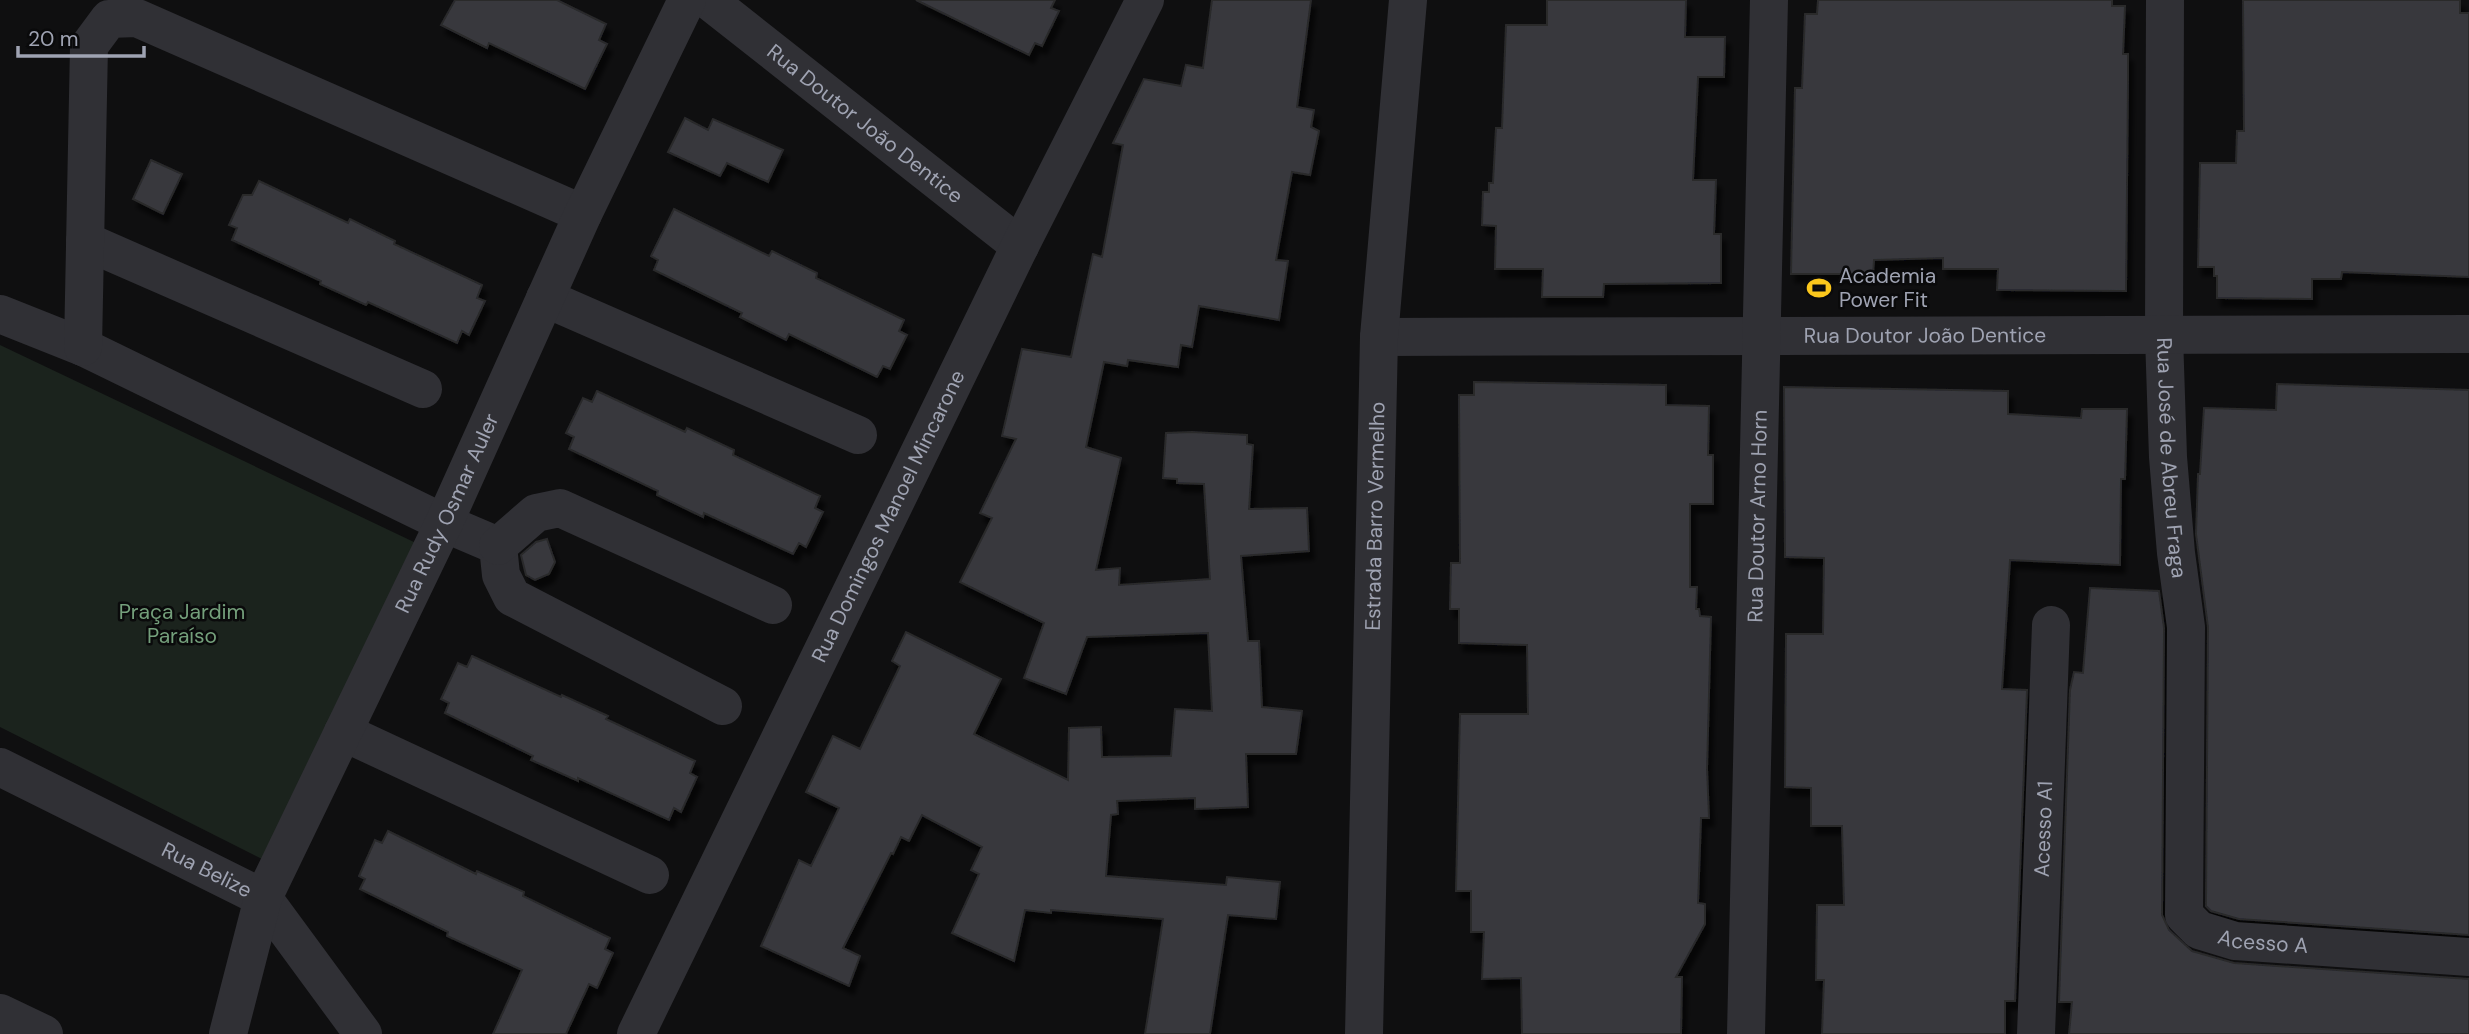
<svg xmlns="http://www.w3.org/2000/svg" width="2469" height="1034" viewBox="0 0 2469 1034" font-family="'DM Sans',sans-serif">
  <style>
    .green { fill: #1b231d }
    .building { fill: #38393e; stroke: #29292c; stroke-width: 2; filter: url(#shadow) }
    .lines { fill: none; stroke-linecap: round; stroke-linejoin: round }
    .minor { stroke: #303035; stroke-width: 38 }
    .labels { text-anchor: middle; stroke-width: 5; stroke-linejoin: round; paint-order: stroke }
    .street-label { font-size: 21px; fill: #9fa3b2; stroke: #0a0a0b }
    .poi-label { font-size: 21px; fill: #9fa3b2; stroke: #0a0a0b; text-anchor: start }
    .park-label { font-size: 21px; fill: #749f7b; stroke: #0a0a0b }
  </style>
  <defs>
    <filter id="shadow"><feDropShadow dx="4.5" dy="8" stdDeviation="2" flood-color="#0009"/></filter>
  </defs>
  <rect width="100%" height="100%" fill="#0f0f10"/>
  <!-- green -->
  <path class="green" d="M0,345l416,198 -154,316 -262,-132z"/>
  <!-- building -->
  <path class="building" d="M455,0h102l49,24 -7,16 8,4 -22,45 -96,-46 -2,5 -46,-23z
    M916,0h139l-4,8 8,3 -17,35 -7,-3 -6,12z
    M1212,0h99l-14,107 17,3 -3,17 8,4 -9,44 -18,-3 -16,88 12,1 -9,59 -80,-14 -7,41 -11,-2 -3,22 -50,-7 -1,6 -23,-4 -18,85 35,11 -25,112 24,-2 -1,17 91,-6 -6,-95 -27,-1v-4l-14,-1 3,-45 26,-1 55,3v9l6,1 -4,64 58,-1 2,43 -68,5 7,85h11l3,66 40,4 -6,43h-50l2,53 -53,2v-11l-78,3 1,13 -7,1 -5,61 120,9 1,-8 53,5 -4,37 -48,-4 -18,119h-65l18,-115 -112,-9v3l-26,-3 -11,51 -62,-28 27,-59 -8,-4 11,-23 -60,-32 -13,26 -8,-4 -8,17 -2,-1 -48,95 17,8 -11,30 -88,-40 38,-86 12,6 28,-58 -33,-16 27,-56 27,13 40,-83 -8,-5 14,-29 95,47 -27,55 94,46 1,-52 32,-1 1,30 69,-1 4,-47 37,2 -4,-78 -121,4 -21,57 -42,-16 20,-55 -84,-41 32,-64 -12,-5 36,-74 -14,-3 20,-87 49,8 22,-103 9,3 21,-112 -10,-2 31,-64 37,7 5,-21 17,3z
    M1547,0h139l-1,37h40l-1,40h-26l-5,103h23l-2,54h7v49l-117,1 -1,13h-61l1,-28h-48l1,-43 -14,-1 1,-33h6v-9h4l3,-55h6l4,-103h41z
    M1818,0h294v6h13l-2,48h5v27l-2,210 -129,-1 1,-21h-55v-11l-69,2 -1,14h-82l4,-186h7l3,-74h12z
    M2243,0h217v13h9v264l-127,-5 -1,7h-29v20l-95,-1v-22h-3v-9h-16l2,-104h36l1,-32h7z
    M685,118l23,12 5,-11 70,31 -15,32 -41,-19 -7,13 -52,-24z
    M151,160l31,14 -19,40 -30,-15z
    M259,181l89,42 2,-4 45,22 -1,3 88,41 -5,13 8,3 -16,34 -7,-4 -5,12 -89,-41 -2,3 -46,-21 1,-3 -89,-41 5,-12 -8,-3 14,-30h9z
    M674,209l95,47 3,-5 45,22 -1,5 88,42 -5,11 8,4 -17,34 -7,-3 -6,11 -88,-43 -3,6 -46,-23 2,-4 -88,-43 4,-10 -7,-4z
    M1474,382l192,3v20l43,1 -1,49h5v49h-23v83h7l-1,22h3l1,7 11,1 -4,152 2,49h-8l-3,85 7,1v20l-29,53h6l-1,57h-159l-1,-56 -39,1 2,-47h-13v-41h-15l4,-177h68l-1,-69 -68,-2v-34h-9l1,-46h9l-1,-168h15z
    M2277,384l192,6v545l-230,-16 -28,-8 -5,-5 2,-279 -12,-93 2,-60h2l4,-66 72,2z
    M1784,387l224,4v23l73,4 1,-9h45l-2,70h-4l-1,86 -110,-5 -8,129 25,1 -12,311h-10v33h-183l2,-54h-8l1,-75h27l-2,-79h-31v-38l-26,-1 1,-153h37l1,-76 -39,-1z
    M597,391l88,41 2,-4 47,22 -1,5 87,41 -5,12 8,4 -17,35 -7,-4 -6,11 -89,-41 -1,4 -46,-22 1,-4 -89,-42 5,-12 -8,-4 17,-35 9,4z
    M547,539l8,23 -6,12 -14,6 -9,-5 -5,-20 15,-13z
    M2090,588l69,3 5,37 -2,287 7,15 23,21 42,12 235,16v55h-400l3,-32h-13l11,-312 4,-18 9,1z
    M472,656l89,41 1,-2 46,21 -2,3 89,42 -5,12 7,4 -16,35 -7,-4 -5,12 -91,-42v3l-47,-21 2,-4 -88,-43 4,-10 -8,-4 17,-36 9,4z
    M388,831l88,43 1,-3 47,21 -1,4 87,42 -5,11 8,4 -16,35 -8,-4 -23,50h-73l29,-64 -75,-34 1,-4 -88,-43 5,-10 -6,-3 16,-36 7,3z"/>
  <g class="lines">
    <!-- minor -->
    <g class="minor">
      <path id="s1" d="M708,0l312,246"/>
      <path id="s2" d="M2165,0l-1,336 4,121 8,96 10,74 -2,288 15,15 36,11 234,16"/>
      <path d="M85,241l338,148"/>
      <path d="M545,298l313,137"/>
      <path d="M0,314l83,33 361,176 54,23 3,29 11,22 211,109"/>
      <path id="s3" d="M1379,337l1090,-3"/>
      <path d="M83,347l6,-301 20,-27 28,-1 446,196"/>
      <path d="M498,546l38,-33 24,-5 213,97"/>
      <path d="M343,732l307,143"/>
      <path id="s4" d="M0,767l263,131 100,136"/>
      <path d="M0,1013l44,21"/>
      <path id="s5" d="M228,1034l35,-136 181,-375 139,-309 104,-214"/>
      <path id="s6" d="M636,1034l384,-788 125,-246"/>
      <path id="s7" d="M1364,1034l15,-697 29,-337"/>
      <path id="s8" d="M1746,1034l23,-1034"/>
      <path id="s9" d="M2036,1034l15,-409"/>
    </g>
  </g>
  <!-- icons -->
  <defs>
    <g id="stadium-bare" transform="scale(1.89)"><path d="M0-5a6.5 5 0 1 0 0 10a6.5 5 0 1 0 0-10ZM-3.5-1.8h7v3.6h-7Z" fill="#fbc71c" stroke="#0a0a0b" stroke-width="2.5" paint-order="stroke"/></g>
  </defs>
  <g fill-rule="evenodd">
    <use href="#stadium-bare" x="1819" y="288"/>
  </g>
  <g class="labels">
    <!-- street labels -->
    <g class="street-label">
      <text dy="7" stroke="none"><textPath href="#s1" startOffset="200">Rua Doutor João Dentice</textPath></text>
      <text dy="7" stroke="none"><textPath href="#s3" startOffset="546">Rua Doutor João Dentice</textPath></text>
      <text dy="7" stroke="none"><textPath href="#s2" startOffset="458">Rua José de Abreu Fraga</textPath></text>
      <text dy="7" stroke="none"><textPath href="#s5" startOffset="567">Rua Rudy Osmar Auler</textPath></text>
      <text dy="7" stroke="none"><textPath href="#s6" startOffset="576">Rua Domingos Manoel Mincarone</textPath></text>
      <text dy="7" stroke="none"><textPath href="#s7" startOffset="518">Estrada Barro Vermelho</textPath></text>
      <text dy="7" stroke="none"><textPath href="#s8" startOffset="518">Rua Doutor Arno Horn</textPath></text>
      <text dy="7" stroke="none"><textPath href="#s9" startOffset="205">Acesso A1</textPath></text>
      <text dy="7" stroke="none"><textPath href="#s4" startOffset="231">Rua Belize</textPath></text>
      <text dy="7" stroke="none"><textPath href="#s2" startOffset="1003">Acesso A</textPath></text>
    </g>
    <!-- poi labels -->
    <g class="poi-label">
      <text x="1839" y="283">Academia<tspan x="1839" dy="24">Power Fit</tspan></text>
    </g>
    <!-- park labels -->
    <g class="park-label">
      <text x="182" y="619">Praça Jardim<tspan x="182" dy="24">Paraíso</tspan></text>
    </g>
  </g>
  <!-- scale -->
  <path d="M18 46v10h126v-10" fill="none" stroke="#9fa3b2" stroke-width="3.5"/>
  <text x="28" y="46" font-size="21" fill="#9fa3b2" stroke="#0a0a0b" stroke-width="5" paint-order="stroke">20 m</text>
</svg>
